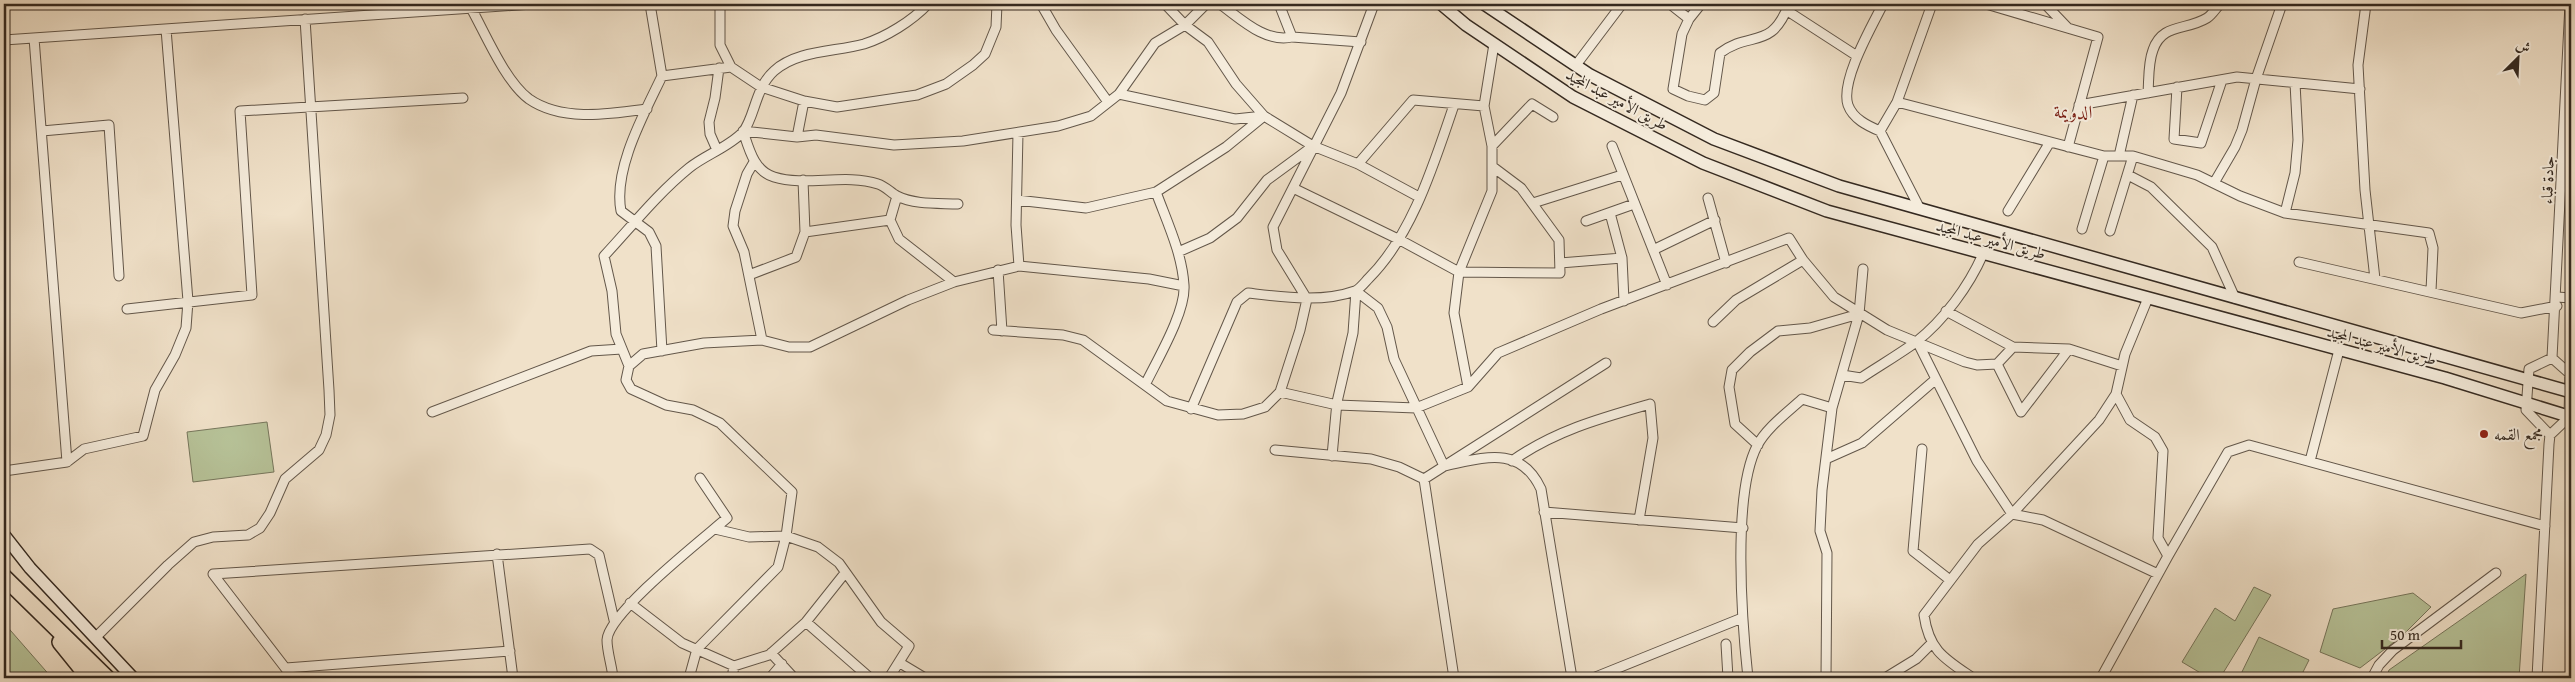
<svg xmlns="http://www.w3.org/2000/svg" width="2575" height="682" viewBox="0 0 2575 682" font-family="'Gentium Book Plus',Amiri,serif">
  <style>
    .green { fill: #b7c399; stroke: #76765c }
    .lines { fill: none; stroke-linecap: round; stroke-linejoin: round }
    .street-casing { stroke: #63574a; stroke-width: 11 }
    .secondary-casing { stroke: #342920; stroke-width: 14 }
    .highway-casing { stroke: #342920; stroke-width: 18 }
    .street { stroke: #f5ecdc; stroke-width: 9 }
    .secondary { stroke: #f5ecdc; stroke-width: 11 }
    .highway { stroke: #f0e1c9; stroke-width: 15 }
    .poi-dot { fill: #8f2418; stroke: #f5ecdc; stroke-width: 2 }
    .labels { text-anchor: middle; stroke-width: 4; stroke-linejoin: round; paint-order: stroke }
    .street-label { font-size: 16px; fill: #342920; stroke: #f5ecdc }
    .poi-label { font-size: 16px; fill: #342920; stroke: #f5ecdc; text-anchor: start }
    .neighbourhood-label { font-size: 18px; fill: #7a1f14; stroke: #f5ecdc }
  </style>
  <rect width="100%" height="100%" fill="#f0e1c9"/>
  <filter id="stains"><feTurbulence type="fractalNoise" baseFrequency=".004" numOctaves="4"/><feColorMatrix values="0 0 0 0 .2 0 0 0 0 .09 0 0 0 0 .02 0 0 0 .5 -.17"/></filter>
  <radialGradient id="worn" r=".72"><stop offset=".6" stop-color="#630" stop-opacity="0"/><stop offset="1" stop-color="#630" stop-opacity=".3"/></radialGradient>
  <!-- green -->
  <path class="green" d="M267,422l7,50 -81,10 -6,-50z
    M2526,574l-7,104h-133l3,-8z
    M2254,587l17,8 -51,83h-11l-27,-16 33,-54 20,13z
    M2413,593l18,14 -29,29 -42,32 -40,-16 13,-43z
    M4,623l48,55h-48z
    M2259,637l50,23 -9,18h-61z"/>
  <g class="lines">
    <!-- street casing -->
    <g class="street-casing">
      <path id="street" d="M650,4l12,72
        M720,4v41l11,22 30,20 43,14 33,6 80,-12 29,-11 27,-19 12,-11 11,-27 1,-23
        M1041,4l15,26 52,72
        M1165,4l20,21 23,17 28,42 28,32 49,30 45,18 61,33
        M1220,4c21,15 45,39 72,33
        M1279,4l13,33 69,5
        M1670,4l19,15
        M1701,4l-12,15 -7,15 -9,55 15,7 17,4 9,-7 6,-40c31,-23 51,-2 69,-49
        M1986,4l112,33 -30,110
        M2045,4l22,23
        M2366,4l-8,61 7,125 10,89
        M471,8c15,27 34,73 58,91 33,23 81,15 118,10
        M1786,10l71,46
        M4,40l528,-36
        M1576,65l46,-61
        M2177,87l-3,52 27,4 21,-63
        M2148,93c1,-14 0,-30 5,-43 9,-27 33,-19 54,-32 5,-3 9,-10 13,-14
        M1119,94l116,25 29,-3
        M1897,102l207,54h29l64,19 43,21 45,17 144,20 4,15 -2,43
        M2079,105l158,-28 123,12
        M1484,106l10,-62
        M42,131l67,-6 10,151
        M1880,131c-12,-5 -27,-12 -32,-26 -8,-24 24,-79 35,-101
        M1018,133l-2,92 3,41
        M797,137l7,-36
        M1492,146l40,-42 21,13
        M1612,146l55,139
        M717,150l-7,-16 -1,-12 6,-24 4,-30
        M2119,156l14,-61
        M754,162l-7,12 -12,37 -2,15 11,26 18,88
        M1358,164l55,-64 71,6 8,40v45l-33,81 -5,41 14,74
        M2128,175l23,12 61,60 23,51
        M2214,183l21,-36 7,-17 14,-51 26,-75
        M1293,188l107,52 59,32 101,1 -1,-33 -38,-52 -28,-21
        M897,196l-7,24 9,19 55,43
        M1708,198l18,65
        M1017,200l69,8 70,-16 70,-45 38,-31
        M1533,203l89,-28
        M958,204c-19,-1 -43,1 -61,-8 -6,-3 -12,-10 -19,-12 -33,-11 -72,3 -104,-7 -20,-6 -25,-28 -31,-46l54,6 19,-2 78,10 69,-4 95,-15 33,-10 28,-22 36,-51 30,-18 21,-21
        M1920,209l-40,-78 17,-29 35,-98
        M2008,211l42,-69
        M1610,213l12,45 2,43
        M2285,213l10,-40 3,-33 -3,-57
        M1586,221l48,-17
        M2082,229l22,-73
        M2110,231l23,-75
        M805,232l85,-12
        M1653,250l62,-30
        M1178,252l32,-14 27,-20 30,-38 45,-33
        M2299,262l222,51 36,-7
        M1560,263l62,-5
        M998,270l4,61
        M749,275l47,-18 9,-25 -2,-52
        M1356,291l22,17 9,19 7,32 50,107c39,-8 76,-22 97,23l31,189
        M2557,297l14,1
        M127,309l125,-14 -12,-184 223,-13
        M1946,311l67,36 56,2 53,17
        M1713,322l23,-22 67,-40
        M993,330l70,5 20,5 84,61 51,14 25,-1 22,-7 15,-15 20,-62 7,-31 -30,-49 -4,-23 68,-134 33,-89
        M1917,341l60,120 35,53 31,6 115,54
        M2013,347l-16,17 24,48 48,-63
        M662,351l-6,-105 -7,-14 -28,-21c-8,-42 23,-97 41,-135l69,-9
        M2552,358l18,-354
        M629,366l-13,-32 -4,-43 -8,-35c28,-30 53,-62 85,-88 16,-13 40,-21 54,-36 12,-15 12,-44 31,-61 23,-21 61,-19 90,-27 22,-7 48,-23 64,-40
        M1842,375l19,3c18,-12 37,-23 55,-36 28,-22 53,-56 67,-88
        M1145,385c12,-25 41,-73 39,-100 -2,-32 -17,-63 -28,-93
        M1280,392l57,13 79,3 52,-21 30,-34 103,-44 188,-71 14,22 31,37 53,33 78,32 12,3 20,-1
        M2116,394l14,26 25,17 8,14 -5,87 10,18
        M1191,409l46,-107 11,-9c34,4 74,10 107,-2 5,-2 10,-9 14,-13 44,-44 65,-115 85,-173
        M432,412l159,-61 31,-2
        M2550,435l-24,-25 3,-41 23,-11
        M1758,445l-23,-21 -6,-37 3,-17 18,-18 28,-21 32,-3 49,-14
        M1922,449l-9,102 37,29
        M1275,450l96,9 28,8 25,12 182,-116
        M1332,456l5,-54 16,-69 3,-42
        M1826,459l36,-16 74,-64
        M1512,461c42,-30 89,-43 138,-57l3,34 -14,82
        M2310,461l29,-111
        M67,462l17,-13 59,-13 12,-46 20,-35 11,-27 2,-27 -22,-272
        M4,471l63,-9 -33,-424
        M1424,479l30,199
        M1544,512l199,16
        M715,529l34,8 37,-1 32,11 21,16 42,59 28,24 -20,32
        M497,554l16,124
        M630,603l52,40 52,23 35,-11 37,-33 39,-49
        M806,622l64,56
        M95,638l73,-73 26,-23 19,-5 35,-2 12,-7 10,-15 15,-34 34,-29 7,-15 4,-20 -1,-25 -24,-371
        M1726,644l2,34
        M771,653l23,25
        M900,663l25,15
        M286,668l224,-17
        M293,678l-80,-104 377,-25 9,6 15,65
        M613,678c-1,-12 -6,-26 -6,-38 1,-27 97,-102 120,-122l-27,-40
        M689,678l8,-29 81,-82 8,-31 6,-44 -72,-69 -27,-13 -27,-5 -35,-16 -5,-9 3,-14 14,-12 61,-11 58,-3 27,7h21l98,-47 46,-18 65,-16 130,13 35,7
        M732,678l2,-12
        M770,678l12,-14
        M1593,678l149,-60
        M1748,678c-6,-55 -16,-184 9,-232 9,-18 31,-34 45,-47l30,9
        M1826,678l1,-125 -7,-22 2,-41 10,-82 27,-94 4,-45
        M1885,678l31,-19 15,-15
        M1973,678c-28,-19 -44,-27 -49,-63l54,-71 34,-30 87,-94 17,-26 9,-40 23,-56
        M2101,678l67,-122 60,-104 21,-7 296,81
        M2372,678l7,-13 14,-15 103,-77
        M2537,678l12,-234 1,-9 19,-18 1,-43 -18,-16"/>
    </g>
    <!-- secondary casing -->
    <g class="secondary-casing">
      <path id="secondary" d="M1441,4l25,21 107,72 130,66 124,48 618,167 126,39
        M1484,4l106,71 124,64 125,47 732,206
        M4,535l26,33 103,110"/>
    </g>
    <!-- highway casing -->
    <g class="highway-casing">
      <path id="highway" d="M4,577l103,101
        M60,642l29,36"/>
    </g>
    <!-- street -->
    <use href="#street" class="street"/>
    <!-- secondary -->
    <use href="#secondary" class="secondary"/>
    <!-- highway -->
    <use href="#highway" class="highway"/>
  </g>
  <!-- markers -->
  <circle class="poi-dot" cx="2484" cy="434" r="5"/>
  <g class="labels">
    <!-- street labels -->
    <g class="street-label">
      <text transform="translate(1617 99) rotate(28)" y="6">طريق الأمير عبد المجيد</text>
      <text transform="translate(2547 180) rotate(-88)" y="6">جادة قباء</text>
      <text transform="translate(1991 239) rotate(15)" y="6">طريق الأمير عبد المجيد</text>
      <text transform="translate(2382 345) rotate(15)" y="6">طريق الأمير عبد المجيد</text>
    </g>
    <!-- poi labels -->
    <g class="poi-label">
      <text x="2494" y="440">مجمع القمه</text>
    </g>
    <!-- neighbourhood labels -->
    <g class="neighbourhood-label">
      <text x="2073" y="118">الدويمة</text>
    </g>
  </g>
  <!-- margin -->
  <rect width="2575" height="682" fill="none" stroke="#f0e1c9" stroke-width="20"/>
  <rect x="5" y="5" width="2565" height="672" fill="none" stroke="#342920" stroke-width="2.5"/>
  <rect x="10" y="10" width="2555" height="662" fill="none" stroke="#342920"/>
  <!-- north arrow -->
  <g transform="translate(2518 58) rotate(24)" stroke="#f5ecdc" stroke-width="4" paint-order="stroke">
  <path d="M0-4L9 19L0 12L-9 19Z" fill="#342920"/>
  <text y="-8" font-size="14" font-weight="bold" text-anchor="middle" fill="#342920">ش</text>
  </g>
  <!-- scale -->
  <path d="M2382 640v8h79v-8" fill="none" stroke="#342920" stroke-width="2.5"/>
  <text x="2390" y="640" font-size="15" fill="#342920" stroke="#f5ecdc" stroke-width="4" paint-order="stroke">50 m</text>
  <rect width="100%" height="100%" filter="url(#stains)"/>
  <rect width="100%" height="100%" fill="url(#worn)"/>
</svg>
